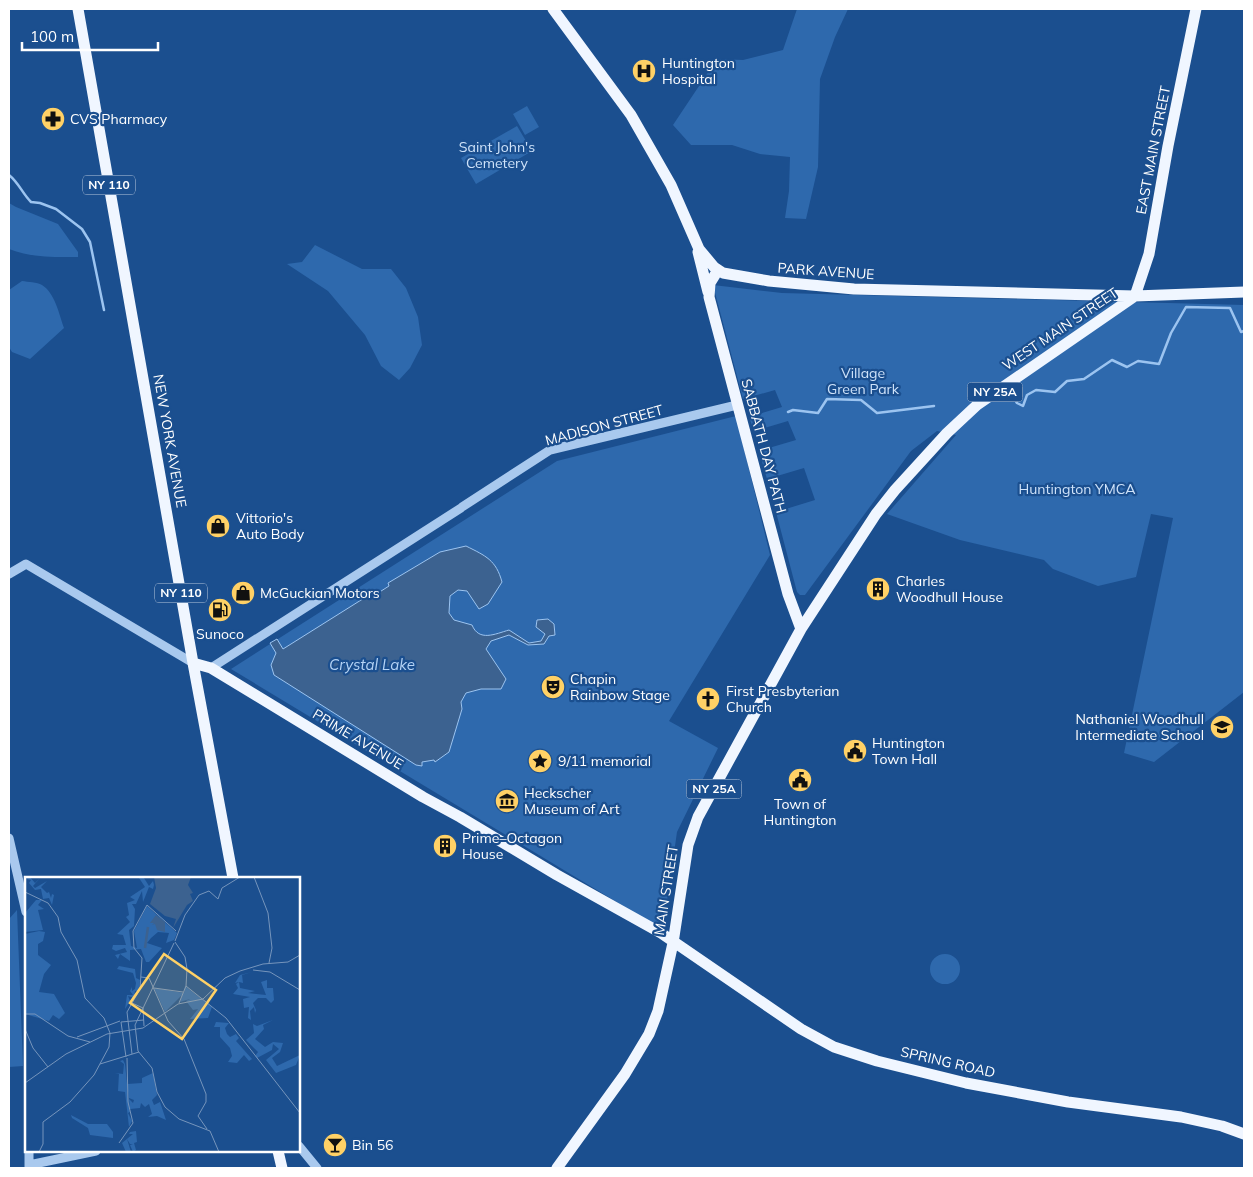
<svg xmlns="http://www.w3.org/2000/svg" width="1253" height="1177" viewBox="0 0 1253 1177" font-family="Mulish,sans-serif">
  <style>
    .green { fill: #2e69ad }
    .water { fill: #3c6290; stroke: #9cc4f0 }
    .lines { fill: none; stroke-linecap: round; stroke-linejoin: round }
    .stream { stroke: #9cc4f0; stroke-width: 2.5 }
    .minor { stroke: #a9c9ee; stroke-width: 9 }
    .major { stroke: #f0f6ff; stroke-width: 11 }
    .labels { text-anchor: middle; stroke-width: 4.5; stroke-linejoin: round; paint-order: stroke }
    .shield { fill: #1b4f8f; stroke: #bbcadd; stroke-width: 1 }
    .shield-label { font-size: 12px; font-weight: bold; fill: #fff }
    .poi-label { font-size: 14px; fill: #fff; stroke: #1b4f8f; text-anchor: start }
    .park-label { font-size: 14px; fill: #cfe3fa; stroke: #1b4f8f }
    .street-label { font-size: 14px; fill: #fff; stroke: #1b4f8f }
    .water-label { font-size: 15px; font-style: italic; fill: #b5d3f5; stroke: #1b4f8f }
    .inset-river { fill: none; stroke: #3c6290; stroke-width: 2.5 }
    .inset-road { fill: none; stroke: #7695bc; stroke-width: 1 }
    .view { fill: #ffd166; fill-opacity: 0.15; stroke: #ffd166; stroke-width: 2.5 }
    .inset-edge { fill: none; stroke: #fff; stroke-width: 2.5 }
  </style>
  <rect width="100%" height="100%" fill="#1b4f8f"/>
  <!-- green -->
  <path class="green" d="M797,9h51l-13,28 -15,42 -2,88 -12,52 -21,-1 4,-27 1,-34 -30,-3 -28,-9h-41l-18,-20 44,-66 26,1 40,-10z
    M527,106l12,21 -14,8 -12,-21z
    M517,126l15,25 -56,33 -15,-26z
    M9,203l7,4 42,17 20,28v5c-24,0 -47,1 -69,-8z
    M315,245l47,24h29l15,19 12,29 4,28 -12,23 -11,12 -18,-14 -16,-31 -37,-44 -41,-27 15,-2z
    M22,281c6,1 15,1 20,4 13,8 17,29 22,43l-34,31 -18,-7 -3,-5v-57z
    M713,285l69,8 462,12v387l-90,70 -30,-9 49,-235 -22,-4 -15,63 -38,9 -45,-17 -9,-9 -84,-20 -73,-26 69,-79 -19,-4 -26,20 -106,144h-5l-3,-3 -21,-80 39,-12 -11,-32 -37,11 -8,-28 37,-11 -8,-19 -34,10 -5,-14 33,-10 -7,-17 -32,9z
    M736,416l34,139 -101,166 49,27 -41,84 -14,98 -432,-261 326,-208z
    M17,910l6,156 -14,1v-148z
    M930 969a15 15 0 1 1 30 0a15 15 0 1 1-30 0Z"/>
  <!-- water -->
  <path class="water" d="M466,546c20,10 30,14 36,36l-14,22 -9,5 -12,-18 -9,-1 -8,6 -1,17 5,7 18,5c7,17 23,9 37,5l20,13 12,-2 4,-7 -9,-7 1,-7 11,-1 6,5 1,11 -6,1 -5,8 -16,1 -19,-10 -18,6 -5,8 20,30 -5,10h-20l-15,4 -5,9 1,7 -13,43 -14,10 -1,-2 -12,2v4l-6,-1 -142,-90 -3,-10 5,-12 -6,-10 7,-4 6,10 94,-59 1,3 11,-7 -1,-3 52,-31z"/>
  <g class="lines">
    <!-- stream -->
    <path class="stream" d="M9,175c10,8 13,18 22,27l9,1 16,6 26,20 8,13 14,68
      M1012,395l5,8 6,3 4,-11 9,-5 19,2 12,-11 17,-2 28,-19 15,7 11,-6 21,3 12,-31 15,-26 44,1 11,24 3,-1
      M788,412l5,-2 25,3 9,-14 34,1 16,13 57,-7"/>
    <!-- minor -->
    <path class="minor" d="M462,507l88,-57 187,-45
      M9,574l17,-10 167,99
      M211,668l250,-160
      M9,838l17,74
      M299,1146l18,22
      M29,1165l67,-14
      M29,1168v-17"/>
    <!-- major -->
    <path class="major" d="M78,9l115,654 40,215
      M553,9l78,106 40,70 28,64 15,18 9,6 46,8 85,8 281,7 109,-4
      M698,252l10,40
      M718,270l-8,13 -1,14 79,297 13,35
      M1135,296l14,-42 19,-108 28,-137
      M193,663l18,5 212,129 37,20 97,58 104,58 140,96 33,18 43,14 89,22 102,19 113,15 41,9 22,8
      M278,1151l4,17
      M557,1168l68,-94 24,-40 9,-23 15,-68 15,-98 10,-28 103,-188 75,-115 19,-24 52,-57 30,-28 158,-109"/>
  </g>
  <!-- icons -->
  <defs>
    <g id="hospital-disc" transform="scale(1.25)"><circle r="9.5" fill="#ffd166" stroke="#1b4f8f"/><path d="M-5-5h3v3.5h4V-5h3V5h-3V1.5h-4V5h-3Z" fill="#111"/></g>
    <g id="pharmacy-disc" transform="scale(1.25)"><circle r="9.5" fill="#ffd166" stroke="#1b4f8f"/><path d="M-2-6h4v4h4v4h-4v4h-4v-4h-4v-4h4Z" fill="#111"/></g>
    <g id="shop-disc" transform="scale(1.25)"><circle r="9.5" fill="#ffd166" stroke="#1b4f8f"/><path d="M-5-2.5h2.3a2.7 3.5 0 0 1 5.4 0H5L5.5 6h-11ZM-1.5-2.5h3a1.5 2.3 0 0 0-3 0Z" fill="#111"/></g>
    <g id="building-disc" transform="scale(1.25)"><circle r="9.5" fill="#ffd166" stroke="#1b4f8f"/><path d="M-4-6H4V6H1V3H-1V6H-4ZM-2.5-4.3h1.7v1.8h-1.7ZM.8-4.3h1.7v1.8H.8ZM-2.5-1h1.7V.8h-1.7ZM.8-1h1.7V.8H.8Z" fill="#111"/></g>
    <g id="fuel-disc" transform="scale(1.25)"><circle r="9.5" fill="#ffd166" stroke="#1b4f8f"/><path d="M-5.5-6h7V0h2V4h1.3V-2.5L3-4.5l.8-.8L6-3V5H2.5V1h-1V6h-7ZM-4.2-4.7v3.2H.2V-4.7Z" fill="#111"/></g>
    <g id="theatre-disc" transform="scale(1.25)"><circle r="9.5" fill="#ffd166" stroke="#1b4f8f"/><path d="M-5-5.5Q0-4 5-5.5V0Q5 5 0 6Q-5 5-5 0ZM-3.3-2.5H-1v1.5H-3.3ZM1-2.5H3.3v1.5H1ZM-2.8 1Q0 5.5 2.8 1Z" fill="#111"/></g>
    <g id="church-disc" transform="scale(1.25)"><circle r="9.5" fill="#ffd166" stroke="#1b4f8f"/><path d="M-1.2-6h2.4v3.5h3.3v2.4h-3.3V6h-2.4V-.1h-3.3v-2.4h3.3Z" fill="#111"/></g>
    <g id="school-disc" transform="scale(1.25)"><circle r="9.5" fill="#ffd166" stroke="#1b4f8f"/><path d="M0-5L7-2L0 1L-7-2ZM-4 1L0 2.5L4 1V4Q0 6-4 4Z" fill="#111"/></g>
    <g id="civic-disc" transform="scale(1.25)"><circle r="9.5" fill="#ffd166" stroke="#1b4f8f"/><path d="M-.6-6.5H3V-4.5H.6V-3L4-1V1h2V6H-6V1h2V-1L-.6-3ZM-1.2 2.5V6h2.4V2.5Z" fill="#111"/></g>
    <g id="sight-disc" transform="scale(1.25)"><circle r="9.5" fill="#ffd166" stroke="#1b4f8f"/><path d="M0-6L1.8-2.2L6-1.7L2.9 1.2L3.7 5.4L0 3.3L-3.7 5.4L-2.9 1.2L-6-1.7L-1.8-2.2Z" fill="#111"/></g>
    <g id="museum-disc" transform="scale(1.25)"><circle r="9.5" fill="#ffd166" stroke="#1b4f8f"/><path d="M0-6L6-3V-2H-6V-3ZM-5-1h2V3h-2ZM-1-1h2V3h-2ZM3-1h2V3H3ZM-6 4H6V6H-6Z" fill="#111"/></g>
    <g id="bar-disc" transform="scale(1.25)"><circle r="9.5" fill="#ffd166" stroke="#1b4f8f"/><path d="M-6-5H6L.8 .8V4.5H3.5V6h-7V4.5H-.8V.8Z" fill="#111"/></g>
  </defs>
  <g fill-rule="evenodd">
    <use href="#hospital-disc" x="644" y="71"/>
    <use href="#pharmacy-disc" x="53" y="119"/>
    <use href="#shop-disc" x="218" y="526"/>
    <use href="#building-disc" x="878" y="589"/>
    <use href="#shop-disc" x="243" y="593"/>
    <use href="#fuel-disc" x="220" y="610"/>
    <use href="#theatre-disc" x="553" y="687"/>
    <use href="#church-disc" x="708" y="699"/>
    <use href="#school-disc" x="1222" y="727"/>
    <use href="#civic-disc" x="855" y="751"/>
    <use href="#sight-disc" x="540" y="761"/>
    <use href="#civic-disc" x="800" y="780"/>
    <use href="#museum-disc" x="507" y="801"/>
    <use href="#building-disc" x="445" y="846"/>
    <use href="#bar-disc" x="335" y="1145"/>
  </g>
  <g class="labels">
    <!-- shield labels -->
    <g class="shield">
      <rect x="83" y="175.5" width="52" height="19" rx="4"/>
      <rect x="967.5" y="382.5" width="55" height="19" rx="4"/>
      <rect x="155" y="583.5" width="52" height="19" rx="4"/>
      <rect x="686.5" y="779.5" width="55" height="19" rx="4"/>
    </g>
    <g class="shield-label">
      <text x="109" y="189">NY 110</text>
      <text x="995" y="396">NY 25A</text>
      <text x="181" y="597">NY 110</text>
      <text x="714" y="793">NY 25A</text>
    </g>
    <!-- poi labels -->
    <g class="poi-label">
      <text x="662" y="68">Huntington<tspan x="662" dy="16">Hospital</tspan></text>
      <text x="70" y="124">CVS Pharmacy</text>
      <text x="236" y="523">Vittorio's<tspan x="236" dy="16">Auto Body</tspan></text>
      <text x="896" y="586">Charles<tspan x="896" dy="16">Woodhull House</tspan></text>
      <text x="260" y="598">McGuckian Motors</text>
      <text x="220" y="639" text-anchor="middle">Sunoco</text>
      <text x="570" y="684">Chapin<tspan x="570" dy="16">Rainbow Stage</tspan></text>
      <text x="726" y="696">First Presbyterian<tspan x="726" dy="16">Church</tspan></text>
      <text x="1204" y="724" text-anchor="end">Nathaniel Woodhull<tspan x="1204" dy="16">Intermediate School</tspan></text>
      <text x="872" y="748">Huntington<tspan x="872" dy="16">Town Hall</tspan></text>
      <text x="558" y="766">9/11 memorial</text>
      <text x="524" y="798">Heckscher<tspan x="524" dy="16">Museum of Art</tspan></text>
      <text x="800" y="809" text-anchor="middle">Town of<tspan x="800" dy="16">Huntington</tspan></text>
      <text x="462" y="843">Prime–Octagon<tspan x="462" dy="16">House</tspan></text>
      <text x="352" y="1150">Bin 56</text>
    </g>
    <!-- park labels -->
    <g class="park-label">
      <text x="497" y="152">Saint John's<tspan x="497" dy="16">Cemetery</tspan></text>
      <text x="863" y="378">Village<tspan x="863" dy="16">Green Park</tspan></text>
      <text x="1077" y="494">Huntington YMCA</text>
    </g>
    <!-- street labels -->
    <g class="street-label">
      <text transform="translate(1153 150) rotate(-79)" y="5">EAST MAIN STREET</text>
      <text transform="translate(826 271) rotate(4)" y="5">PARK AVENUE</text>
      <text transform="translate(1060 329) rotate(-34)" y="5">WEST MAIN STREET</text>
      <text transform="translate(604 425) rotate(-15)" y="5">MADISON STREET</text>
      <text transform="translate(170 441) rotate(80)" y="5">NEW YORK AVENUE</text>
      <text transform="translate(764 446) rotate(75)" y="5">SABBATH DAY PATH</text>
      <text transform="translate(358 739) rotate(31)" y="5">PRIME AVENUE</text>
      <text transform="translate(666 890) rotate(-81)" y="5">MAIN STREET</text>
      <text transform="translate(948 1062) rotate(13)" y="5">SPRING ROAD</text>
    </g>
    <!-- water labels -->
    <g class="water-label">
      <text x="372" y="670">Crystal Lake</text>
    </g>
  </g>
  <!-- overview -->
  <g transform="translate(25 877)">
    <rect width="275" height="275" fill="#1b4f8f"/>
    <path d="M5,0l5,6 6,-6 -8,9 2,2 12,-7 -6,6 6,6 2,-1 2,6 1,-4 2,1 -2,10 -3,-7 -6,1 -2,-10 -6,1 -6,-7 2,-3 -5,-1zM114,1h5l5,8 4,-5 1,4 -1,4 -4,-2 -6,15 -1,-11 -6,13h-4l3,5 -1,17 -5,4 2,16 6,2 -3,-17 13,-25 30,27 -3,7 -8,3 3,-10 -11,-1 -7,6 -4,5 15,5 -13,14h-3l-5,-13 -11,1v11l-10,-7 -2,5 -3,-4 12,-3 -2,-4 -9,3 -4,-2 1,-4h13l-3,-10 -6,-1 13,-12 -4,-5 3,-2 -2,-12 8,-3 -5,-3 15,-10zM11,23h6l-4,5 6,4 -6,1 5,20 -18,2v-19zM14,54l6,1 -2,9 -5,3v11l13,10 -7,9 -5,18 15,2 11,19 -6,6 -6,-4 -4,6 -24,-7v-80zM94,89l16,3 1,9 4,2 -1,11h-4l-1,7 -6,-2 2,5 -5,8 2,-14h6l-3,-4 2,-4v4l3,-2 1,-6 -3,-10 -16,-4zM227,95l-10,3 1,8 -4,-1 1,6 15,3 -7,2 18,2 -5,-13 6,-2v8h6l1,12 -3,3 -5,-5h-8l-5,5 3,7 -1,3 -1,-6 -4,4 1,9 -3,-2 1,-11 -5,1 -1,-9 7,-2 -17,-3 5,-6 -2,-4 3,-2 -4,1 5,-8zM160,109l27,21 -4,11 -18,1 8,-10 -5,1 -7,-9 4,-2 -10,3 2,-7 -17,17 -11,-24 30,5zM248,143l-10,5 1,4 -9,10 10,8 8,-5 10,1 -3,9 -8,6 5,8 23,-11 -4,10 -20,8 -10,-13 13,-11 -6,-5 -1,6 -15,8 -2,-2 3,-4 -12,-12 8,-7 -1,-9 4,2zM191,145l13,1 -4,5 2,6 3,3 6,-3 3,4 -3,3 16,18 -3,2 -5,-6 -7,8 -9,-1 4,-6 -2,-8 -10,-11v-10h-6zM98,183l2,4 5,48 -2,1 4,8 -3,6 -4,-35 -7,-1 1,-18h-4l8,1 1,-10 -4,-3zM128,196l4,22 -5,5 2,5 6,-3 6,18 -9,-4 -9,1 4,-3 -3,-10 -4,3 -4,-4 -1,5 -10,1 -1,-10 4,4 1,-3 -5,-2 -2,-14 15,-1v-5zM46,238l17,9h19l6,8v6l-23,-3 -2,-7 -16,-10zM111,254l1,11 -3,1 2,7 -3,2 -3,-7 3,-1h-3l-3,-5 4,13h-5l-4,-9 11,-9h-4l1,-2z" fill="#2e69ad"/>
    <path d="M129,0h37l-3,8 5,8 -3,1 3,7 -6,4 -14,23 3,-9 -11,-3 -15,-12 6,-16zM131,38l9,7v10l-8,-2 -2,-6 -3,1 2,-2h-4z" fill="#3c6290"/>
    <path class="inset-river" d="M120,71l3,-21"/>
    <path class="inset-road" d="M229,0l14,36 4,35 -3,15M0,15l23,11 10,14 3,15 16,28 8,38 19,20 6,15M150,64l10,-26 14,-20 10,-4 9,8 4,-11 18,-11M150,65l10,15 2,12 -1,17 -7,17M149,66l-39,82 3,26 14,17 5,24 8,15 14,12 31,12 9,21M228,93l17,2 30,18M116,100l8,1 4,9M161,109l40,32 74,95M128,110l15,34 16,18 22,55v8l-8,14 9,13M129,111l29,4M178,122l22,-21 15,-7 23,-7 25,-2 12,-7M107,126l11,5 1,18M0,137h10l33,22 22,6M96,145l5,35M96,145l23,-2M0,152l8,19 15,19M52,160l43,-16M107,177l-5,-42 13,-23 2,-31 -8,-10 -1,-17 14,-26 29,26M75,187l39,-12M0,206l41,-29 41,-20 36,-6 35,-24 25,-5M94,266l14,-20 -5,-21 -1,-44M14,275l4,-8v-22l27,-20 24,-27 15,-28 1,-14"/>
    <path class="view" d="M139,77l52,36 -34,49 -52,-36z"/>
    <rect width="275" height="275" class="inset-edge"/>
  </g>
  <!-- border -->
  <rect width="1253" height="1177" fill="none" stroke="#ffffff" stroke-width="20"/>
  <!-- scale -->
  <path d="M22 42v8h136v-8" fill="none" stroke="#ffffff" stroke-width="2.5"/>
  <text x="30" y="42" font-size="15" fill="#ffffff" stroke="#1b4f8f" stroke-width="4" paint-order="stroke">100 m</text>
</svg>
